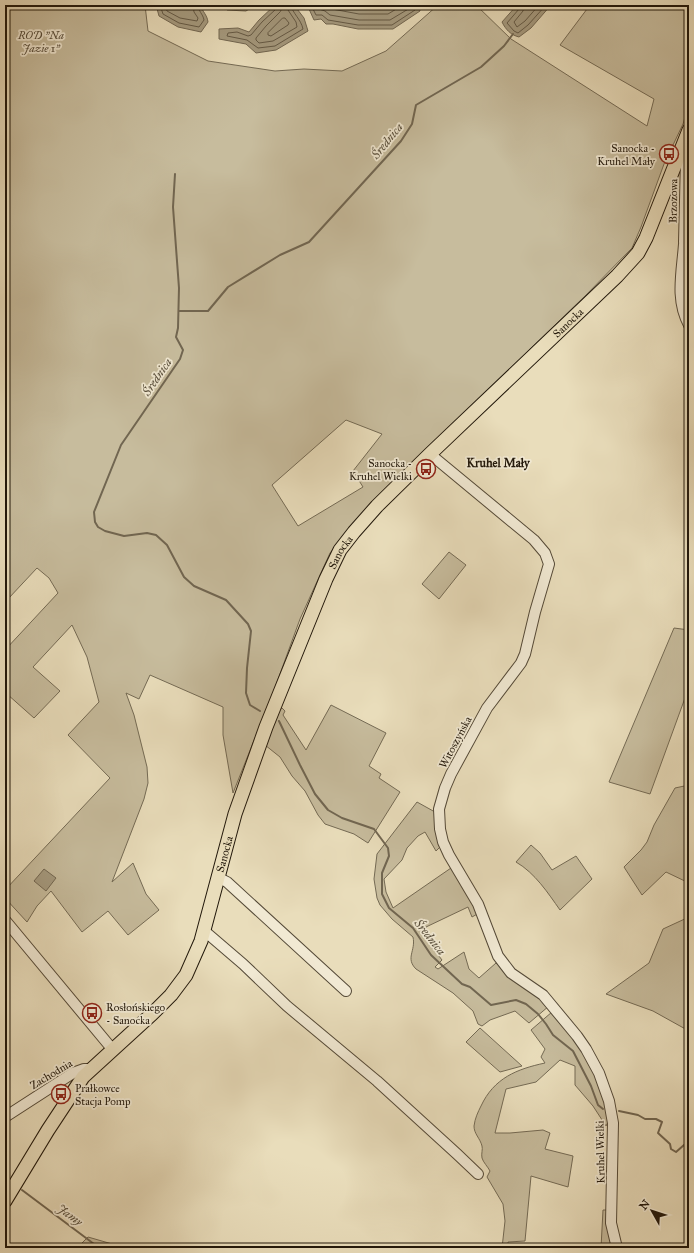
<svg xmlns="http://www.w3.org/2000/svg" width="694" height="1253" viewBox="0 0 694 1253" font-family="'IM FELL Great Primer',serif">
  <style>
    .green { fill: #c7bc9d; stroke: #746a54; fill-rule: evenodd }
    .water { fill: #a59a7f; stroke: #716651 }
    .lines { fill: none; stroke-linecap: round; stroke-linejoin: round }
    .shore { stroke: #645945; stroke-width: 1 }
    .stream { stroke: #716651; stroke-width: 2 }
    .minor-casing { stroke: #544937; stroke-width: 12 }
    .major-casing { stroke: #22180b; stroke-width: 15 }
    .minor { stroke: #f1e9d3; stroke-width: 10 }
    .major { stroke: #e9ddbb; stroke-width: 13 }
    .labels { text-anchor: middle; stroke-width: 3.5; stroke-linejoin: round; paint-order: stroke }
    .park-label { font-size: 11px; font-style: italic; fill: #544937; stroke: #f1e9d3 }
    .poi-label { font-size: 11px; fill: #22180b; stroke: #f1e9d3; text-anchor: end }
    .street-label { font-size: 11px; fill: #22180b; stroke: #f1e9d3 }
    .water-label { font-size: 12px; font-style: italic; fill: #564c39; stroke: #f1e9d3 }
    .neighbourhood-label { font-size: 12px; font-weight: bold; fill: #22180b; stroke: #f1e9d3 }
  </style>
  <rect width="100%" height="100%" fill="#e9ddbb"/>
  <filter id="stains"><feTurbulence type="fractalNoise" baseFrequency=".005" numOctaves="4"/><feColorMatrix values="0 0 0 0 .2 0 0 0 0 .09 0 0 0 0 .02 0 0 0 .5 -.17"/></filter>
  <radialGradient id="worn" r=".72"><stop offset=".6" stop-color="#630" stop-opacity="0"/><stop offset="1" stop-color="#630" stop-opacity=".3"/></radialGradient>
  <!-- green -->
  <path class="green" d="M5,5h140l3,26 60,30 67,10 29,-2 38,2 44,-20 52,-46h38l35,34 136,87 7,-27 -94,-54 30,-40h99v99l-6,20 -19,40 -23,63 -9,21 -47,48 -212,205 -43,52 -30,66 -27,74 -40,100 -10,-58v-28l-73,-32 -11,24 -13,-6 8,22 13,52 1,16 -4,16 -32,83 21,-19 13,31 13,16 -31,25 -20,-24 -26,21 -31,-41 -14,15 -10,16 -22,-24v-8l105,-112 -42,-43 31,-33 -12,-45 -15,-32 -39,42 27,24 -26,27 -27,-24 -2,2v-46l53,-57 -9,-15 -12,-10 -29,31 -3,-3zM346,420l36,14 -29,37 10,16 -65,39 -26,-41z
    M222,5h33l-9,6 -19,-1z
    M689,246v68l-6,-36z
    M449,552l17,13 -27,34 -17,-15z
    M674,628l15,2v57l-39,107 -41,-12z
    M331,705l55,28 -17,33 12,8 -2,4 21,14 -32,51 -14,-9 -29,-10 -7,-9 -13,-24 -13,-15 -12,-19 -15,-12 13,-35 4,-2 3,3 -2,4 23,35z
    M689,785v98l-23,-11 -24,23 -18,-28 17,-17 6,-8 7,-17 21,-37z
    M417,802l18,10 6,34 -5,5 -11,-19 -7,4 -11,12 -5,12 -18,19 2,13 7,16 58,-40 24,34 4,11 -7,4 -4,-10 -42,20 6,20 10,13 -7,7 3,2 26,-17 5,17 10,9 17,-15 11,11 32,21 10,11 -20,17 -14,-12 -25,9 -8,6 -4,-2 -5,-13 -20,-18 -37,-24c-11,-11 0,-18 -3,-32l-21,-18 -12,-14 -3,-7 -3,-19 3,-25z
    M531,845l9,8 12,17 24,-14 16,23 -32,31c-12,-17 -25,-37 -44,-48z
    M689,917v114l-36,-20 -47,-17 43,-31 14,-34z
    M552,1012l31,35 24,56 3,15 -4,8 -13,-20 -18,-21v-19l-15,-6 -24,22 -30,7 -11,44h15l33,-3 7,3 -5,16 28,7 -5,31 -37,-11 -6,65 -17,1v6h-6l3,-27 -2,-17 -16,-27 3,-6c-2,-4 -7,-9 -8,-13 -1,-4 1,-9 0,-12 -2,-8 -8,-12 -8,-20 1,-8 4,-14 7,-20 13,-28 36,-37 64,-43l-4,-6 4,-8 -14,-19z
    M480,1028l42,38 -22,6 -34,-30z
    M603,1210h5l4,38h-11z
    M88,1237l38,11h-49z"/>
  <!-- water -->
  <path class="water" d="M156,5h45c1,7 6,9 7,17l-7,10 -23,-5 -19,-11z
    M275,5h19l10,13 4,13 -32,19 -20,3 -10,-9 -27,-5v-10l19,-1 11,4 10,-12z
    M309,5h110l1,6 -27,18h-35l-25,-5h-7l-5,-5 -7,1 -5,-11z
    M517,5h34l-20,23 -12,9c-8,-2 -13,-7 -17,-15z
    M44,869l12,9 -10,13 -12,-10z"/>
  <g class="lines">
    <!-- shore -->
    <path class="shore" d="M160,5l3,9 16,9 20,4 5,-7c-1,-6 -6,-9 -6,-15
      M165,5l2,6 13,7 17,3 1,-3 -4,-6 -1,-7
      M277,5l-1,4 -14,13 -11,13 -3,1 -11,-4 -9,1 -1,3 20,4 11,8 17,-2 28,-17c-2,-10 -11,-16 -12,-24
      M313,5v4l3,6h6l6,5 30,5h34l23,-15v-5
      M318,5l1,4 6,2 5,4 29,5h31l20,-12v-3
      M326,5l6,4 27,5h29l15,-9
      M519,5v4l-12,14 7,8 4,2 10,-8 18,-20
      M524,5l-1,6 -9,11 3,5 8,-6 14,-16
      M283,7h3l10,15 1,5 -24,14 -14,2 -3,-3v-2l10,-12 14,-14z
      M283,18h2l4,5 -1,2 -17,11 -3,-1v-2z"/>
    <!-- stream -->
    <path class="stream" d="M175,174l-2,33 6,81 -1,40 -2,9 7,13 -3,9 -59,86 -27,67 1,10 3,5 7,4 19,5 23,-3 9,2 11,10 17,32 10,9 32,14 22,24 3,7 -4,37 -1,25 4,12 10,6
      M179,311h29l20,-24 52,-32 29,-13 92,-101 11,-17 4,-19 65,-38 23,-21 9,-12
      M279,721l21,44 15,29 13,16 14,8 32,11 14,19 1,8 -7,17v21l7,14 24,20 18,27 31,29 8,3 21,18 25,-5 10,4 12,10 8,10 7,11 20,16 18,35 7,19 5,4
      M619,1111l19,4 7,4h11l6,3 -4,11 12,11 1,5 5,3 8,-7h5
      M22,1190l72,54 17,4"/>
    <!-- minor casing -->
    <g class="minor-casing">
      <path id="minor" d="M682,148l4,11 -2,83 5,11
        M684,244c-2,28 -9,56 5,81
        M430,454l104,86 11,13 4,11 -14,48 -10,42 -4,9 -34,45 -36,66 -6,14 -6,21 1,20 3,13 6,13 29,49 20,52 13,17 32,22 34,41 9,13 13,24 10,28 4,22 -2,100 6,25
        M217,877l10,5 119,109
        M5,920l108,130
        M203,931l5,3 35,30 44,42 90,75 80,73 21,20
        M5,1117l68,-44 11,-4h7"/>
    </g>
    <!-- major casing -->
    <g class="major-casing">
      <g id="major">
        <path id="s1" d="M5,1201l43,-71 35,-53 69,-63 19,-19 15,-20 15,-34 34,-127 31,-87 60,-148 14,-29 14,-18 23,-26 53,-52 187,-178 21,-23 8,-15 43,-108"/>
      </g>
    </g>
    <!-- minor -->
    <use href="#minor" class="minor"/>
    <!-- major -->
    <use href="#major" class="major"/>
  </g>
  <!-- icons -->
  <defs>
    <g id="bus-ring" transform="scale(1)"><circle r="9.5" fill="#f1e9d3" stroke="#8f2418" stroke-width="1.5"/><path d="M-5-6H5V4H4V6H2V4H-2V6H-4V4H-5ZM-3.5-4V0h7V-4ZM-3.5 1.2v1.5H-2V1.2ZM2 1.2v1.5H3.5V1.2Z" fill="#8f2418"/></g>
  </defs>
  <g fill-rule="evenodd">
    <use href="#bus-ring" x="669" y="154"/>
    <use href="#bus-ring" x="426" y="469"/>
    <use href="#bus-ring" x="92" y="1013"/>
    <use href="#bus-ring" x="61" y="1094"/>
  </g>
  <g class="labels">
    <!-- park labels -->
    <g class="park-label">
      <text x="41" y="39">ROD "Na<tspan x="41" dy="13">Jazie 1"</tspan></text>
    </g>
    <!-- poi labels -->
    <g class="poi-label">
      <text x="655" y="152">Sanocka -<tspan x="655" dy="13">Kruhel Mały</tspan></text>
      <text x="412" y="467">Sanocka -<tspan x="412" dy="13">Kruhel Wielki</tspan></text>
      <text x="106" y="1011" text-anchor="start">Rosłońskiego<tspan x="106" dy="13">- Sanocka</tspan></text>
      <text x="75" y="1092" text-anchor="start">Prałkowce<tspan x="75" dy="13">Stacja Pomp</tspan></text>
    </g>
    <!-- street labels -->
    <g class="street-label">
      <text transform="translate(673 201) rotate(-89)" y="4">Brzozowa</text>
      <text dy="4" stroke="none"><textPath href="#s1" startOffset="1067">Sanocka</textPath></text>
      <text dy="4" stroke="none"><textPath href="#s1" startOffset="743">Sanocka</textPath></text>
      <text transform="translate(455 742) rotate(-62)" y="4">Witoszyńska</text>
      <text dy="4" stroke="none"><textPath href="#s1" startOffset="419">Sanocka</textPath></text>
      <text transform="translate(51 1074) rotate(-31)" y="4">Zachodnia</text>
      <text transform="translate(600 1152) rotate(-91)" y="4">Kruhel Wielki</text>
    </g>
    <!-- water labels -->
    <g class="water-label">
      <text transform="translate(387 141) rotate(-51)" y="4">Średnica</text>
      <text transform="translate(157 377) rotate(-56)" y="4">Średnica</text>
      <text transform="translate(430 937) rotate(51)" y="4">Średnica</text>
      <text transform="translate(70 1215) rotate(37)" y="4">Jamy</text>
    </g>
    <!-- neighbourhood labels -->
    <g class="neighbourhood-label">
      <text x="498" y="467">Kruhel Mały</text>
    </g>
  </g>
  <!-- margin -->
  <rect width="694" height="1253" fill="none" stroke="#e9ddbb" stroke-width="20"/>
  <rect x="6" y="6" width="682" height="1241" fill="none" stroke="#22180b" stroke-width="2"/>
  <rect x="10" y="10" width="674" height="1233" fill="none" stroke="#22180b"/>
  <!-- north arrow -->
  <g transform="translate(652 1211) rotate(309)" stroke="#f1e9d3" stroke-width="3" paint-order="stroke">
  <path d="M0-3L7 15L0 10L-7 15Z" fill="#22180b"/>
  <text y="-6" font-size="11" font-weight="bold" text-anchor="middle" fill="#22180b">N</text>
  </g>
  <rect width="100%" height="100%" filter="url(#stains)"/>
  <rect width="100%" height="100%" fill="url(#worn)"/>
</svg>
